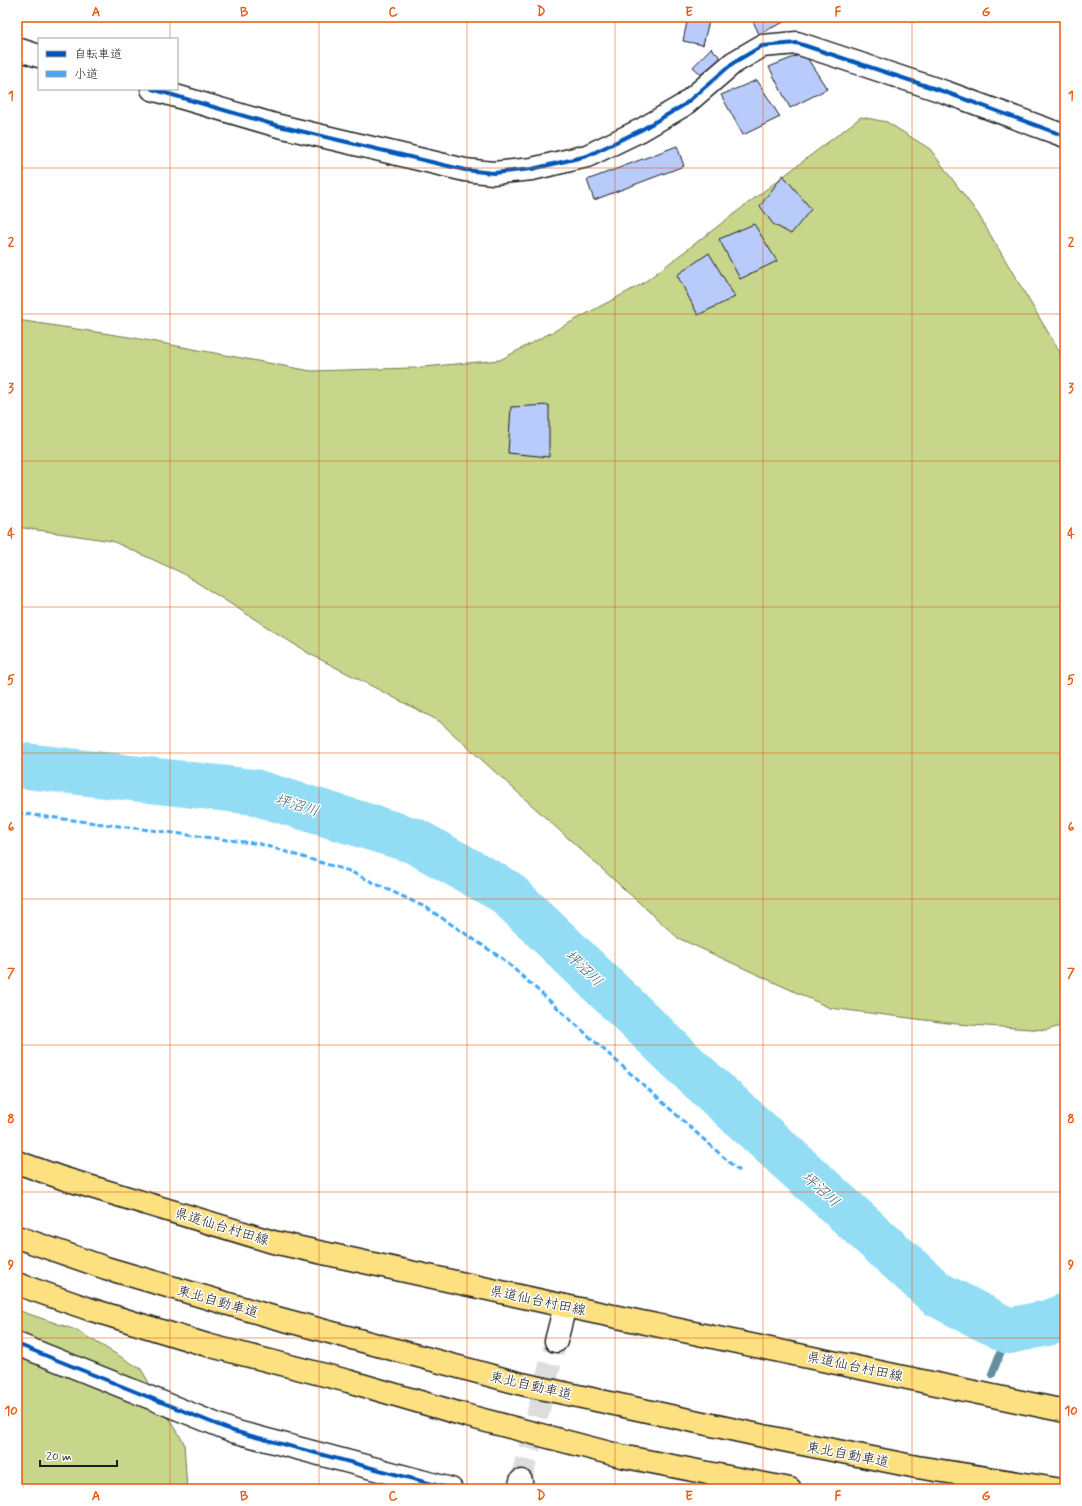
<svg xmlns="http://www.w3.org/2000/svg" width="1082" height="1506" viewBox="0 0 1082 1506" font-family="Mynerve,'Klee One',sans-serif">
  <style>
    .green { fill: #c7d68a; stroke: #727953 }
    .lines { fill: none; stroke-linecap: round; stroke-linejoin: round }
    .stream { stroke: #63909e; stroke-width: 8 }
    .river { stroke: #93ddf4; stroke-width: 46 }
    .building { fill: #b8cbfb; stroke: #1c1c1c }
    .minor-tunnel { stroke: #ddd; stroke-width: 22; stroke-dasharray: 22 11; stroke-linecap: butt }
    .minor-casing { stroke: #1c1c1c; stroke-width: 25 }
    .major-casing { stroke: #1c1c1c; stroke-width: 25 }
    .highway-casing { stroke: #1c1c1c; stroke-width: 25 }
    .minor { stroke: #fff; stroke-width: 22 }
    .major { stroke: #fde080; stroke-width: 22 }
    .highway { stroke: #fde080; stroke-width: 22 }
    .quiet { stroke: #3fa9f5; stroke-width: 3; stroke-dasharray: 6 3; stroke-linecap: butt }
    .cycleway-casing { stroke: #fff; stroke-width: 6 }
    .cycleway { stroke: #0057b8; stroke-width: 4 }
    .grid { fill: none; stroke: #e8590c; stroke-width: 1; stroke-opacity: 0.55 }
    .labels { text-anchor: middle; stroke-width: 3; stroke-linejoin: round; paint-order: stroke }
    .street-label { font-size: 14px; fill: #1c1c1c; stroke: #fff }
    .water-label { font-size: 15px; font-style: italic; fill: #466068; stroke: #fff }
    .neatline { fill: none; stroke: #e8590c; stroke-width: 1.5 }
    .grid-label { font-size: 13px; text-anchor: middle; font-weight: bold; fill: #e8590c }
  </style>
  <rect width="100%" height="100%" fill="#fff"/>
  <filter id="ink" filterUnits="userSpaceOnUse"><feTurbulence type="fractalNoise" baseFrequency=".025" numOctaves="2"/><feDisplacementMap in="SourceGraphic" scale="8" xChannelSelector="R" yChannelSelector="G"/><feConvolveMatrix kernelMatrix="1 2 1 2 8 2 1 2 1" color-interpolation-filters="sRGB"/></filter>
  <g filter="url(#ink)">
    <!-- green -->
    <path class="green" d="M861,117l26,5 43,27 48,65 87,147v664l-19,5 -90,-6 -126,-16 -152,-70 -239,-217 -131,-68 -126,-80 -70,-32 -95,-14v-207l112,17 182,34 101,-3 88,-8 142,-76z
      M17,1310l59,20 65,39 43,74 3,46h-170z"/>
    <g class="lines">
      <!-- stream -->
      <path class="stream" d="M992,1374l17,-43"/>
      <!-- river -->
      <path class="river" d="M17,765l237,27 161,49 91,51 188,181 243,221 72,37 43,-9 13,-6"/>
    </g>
    <!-- building -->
    <path class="building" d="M688,17h22l-7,28 -20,-4z
      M751,17h36l1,3 -29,14z
      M711,48l11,11 -18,18 -11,-10z
      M804,53l23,36 -37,19 -21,-41z
      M757,80l23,37 -37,18 -22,-40z
      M677,146l7,20 -90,34 -7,-20z
      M783,175l28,34 -20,25 -18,-10 -13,-18z
      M754,224l23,37 -37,18 -21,-40z
      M709,253l26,44 -37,18 -21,-40z
      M549,405v52l-41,-4 3,-46z"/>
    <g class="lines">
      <!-- minor-tunnel -->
      <path class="minor-tunnel" d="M521,1481l35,-140"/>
      <!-- minor casing -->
      <g class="minor-casing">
        <path id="minor" d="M17,49l22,7
          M152,89l123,36 190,45 28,3 39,-4 55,-13 54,-26 43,-25 49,-42 29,-17 35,-3 148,49 120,44
          M556,1341l9,-35
          M17,1344l216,87 218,58
          M519,1489l2,-8"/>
      </g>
      <!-- major casing -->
      <g class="major-casing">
        <path id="major" d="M17,1162l45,16 211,64 292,64 500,105"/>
      </g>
      <!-- highway casing -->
      <g class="highway-casing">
        <path id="highway" d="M17,1237l89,31 160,47 256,69 241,52 154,31 139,22
          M17,1284l72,25 118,36 141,36 120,35 153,40 169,33"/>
      </g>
      <!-- minor -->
      <use href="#minor" class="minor"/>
      <!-- major -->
      <use href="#major" class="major"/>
      <!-- highway -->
      <use href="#highway" class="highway"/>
      <!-- quiet -->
      <path class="quiet" d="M17,813l243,31 89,27 78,37 76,51 236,212"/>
      <!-- cycleway casing -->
      <g class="cycleway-casing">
        <path id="cycleway" d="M152,89l123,36 190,45 28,3 39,-4 55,-13 54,-26 43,-25 49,-42 29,-17 35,-3 148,49 120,44
          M17,1344l216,87 218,58"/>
      </g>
      <!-- cycleway -->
      <use href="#cycleway" class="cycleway"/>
    </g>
  </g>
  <!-- grid -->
  <path class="grid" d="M170,17v22M319,17v1472M467,17v1472M615,17v1472M763,17v1472M912,17v1472M170,89v1400M17,168h1048M17,314h1048M17,461h1048M17,607h1048M17,753h1048M17,899h1048M17,1045h1048M17,1192h1048M17,1338h1048"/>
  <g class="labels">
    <!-- street labels -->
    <g class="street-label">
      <text transform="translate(222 1226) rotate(17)" y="5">県道仙台村田線</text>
      <text transform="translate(538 1300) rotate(12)" y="5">県道仙台村田線</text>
      <text transform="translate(218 1301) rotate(16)" y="5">東北自動車道</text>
      <text transform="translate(855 1366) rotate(12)" y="5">県道仙台村田線</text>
      <text transform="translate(531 1385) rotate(13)" y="5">東北自動車道</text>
      <text transform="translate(848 1454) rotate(11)" y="5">東北自動車道</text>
    </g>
    <!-- water labels -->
    <g class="water-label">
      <text transform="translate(297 805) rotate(17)" y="5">坪沼川</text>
      <text transform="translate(584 968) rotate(44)" y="5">坪沼川</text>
      <text transform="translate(821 1189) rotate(42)" y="5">坪沼川</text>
    </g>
  </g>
  <!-- margin -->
  <rect width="1082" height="1506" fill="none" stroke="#fff" stroke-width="44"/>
  <!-- legend -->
  <rect x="38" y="38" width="140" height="52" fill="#ffffff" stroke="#a4a4a4"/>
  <rect x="46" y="51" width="20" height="6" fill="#0057b8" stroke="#a4a4a4"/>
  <text x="74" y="58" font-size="12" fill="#1c1c1c">自転車道</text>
  <rect x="46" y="71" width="20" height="6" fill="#3fa9f5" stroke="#a4a4a4"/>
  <text x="74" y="78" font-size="12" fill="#1c1c1c">小道</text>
  <!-- scale -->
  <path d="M40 1460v6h77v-6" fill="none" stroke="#1c1c1c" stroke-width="2"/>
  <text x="46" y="1460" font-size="12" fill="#1c1c1c" stroke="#ffffff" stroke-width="3" paint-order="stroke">20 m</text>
  <rect x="22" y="22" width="1038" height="1462" class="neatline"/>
  <g class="grid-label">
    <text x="96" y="16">A</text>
    <text x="244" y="16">B</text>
    <text x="393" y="16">C</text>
    <text x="541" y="16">D</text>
    <text x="689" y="16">E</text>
    <text x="838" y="16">F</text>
    <text x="986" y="16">G</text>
    <text x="11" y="100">1</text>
    <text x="1071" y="100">1</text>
    <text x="11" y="246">2</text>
    <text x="1071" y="246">2</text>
    <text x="11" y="392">3</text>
    <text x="1071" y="392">3</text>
    <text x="11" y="538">4</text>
    <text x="1071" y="538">4</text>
    <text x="11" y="684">5</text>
    <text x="1071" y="684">5</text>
    <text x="11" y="831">6</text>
    <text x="1071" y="831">6</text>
    <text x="11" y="977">7</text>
    <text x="1071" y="977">7</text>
    <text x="11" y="1123">8</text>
    <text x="1071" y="1123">8</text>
    <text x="11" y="1269">9</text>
    <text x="1071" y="1269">9</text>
    <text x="11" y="1415">10</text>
    <text x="1071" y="1415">10</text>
    <text x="96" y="1500">A</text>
    <text x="244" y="1500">B</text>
    <text x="393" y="1500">C</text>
    <text x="541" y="1500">D</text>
    <text x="689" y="1500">E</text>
    <text x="838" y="1500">F</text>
    <text x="986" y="1500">G</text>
  </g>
</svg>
